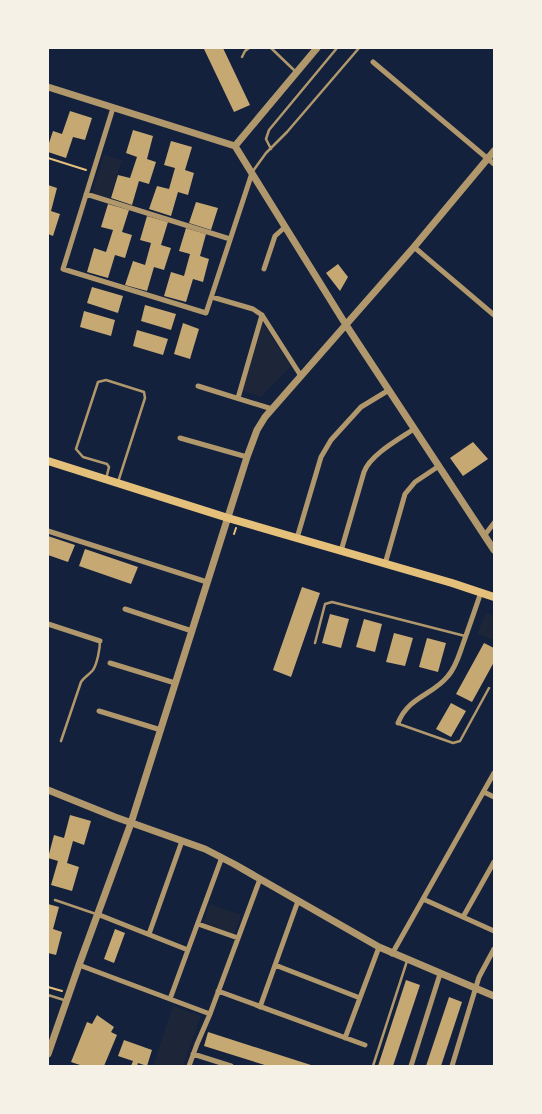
<svg xmlns="http://www.w3.org/2000/svg" width="542" height="1114" viewBox="0 0 542 1114" font-family="'Source Sans 3',sans-serif">
  <style>
    .green { fill: #1d2539 }
    .building { fill: #c6a872 }
    .lines { fill: none; stroke-linecap: round; stroke-linejoin: round }
    .path { stroke: #e5c07b; stroke-width: 2 }
    .service { stroke: #b1986c; stroke-width: 2.5 }
    .minor { stroke: #b1986c; stroke-width: 5 }
    .tertiary { stroke: #b1986c; stroke-width: 7 }
    .secondary { stroke: #e5c07b; stroke-width: 8 }
  </style>
  <rect width="100%" height="100%" fill="#14213d"/>
  <!-- green -->
  <path class="green" d="M104,155l18,5 -13,41 -18,-5z
    M262,322l29,44 -30,31 -18,-6z
    M486,613l8,3v24l-17,-6z
    M210,904l31,11 -7,20 -31,-12z
    M173,1006l28,10 -18,50h-30z"/>
  <!-- building -->
  <path class="building" d="M207,48h16l27,57 -16,7 -30,-63z
    M70,111l22,7 -7,22 -12,-3 -7,21 -18,-6v-6l5,-15 9,3z
    M133,130l20,6 -6,23 9,3 -7,22 -10,-3 -7,24 -21,-7 7,-23 12,3 7,-21 -11,-4z
    M171,141l21,6 -7,23 9,3 -6,22 -10,-3 -7,24 -22,-7 8,-23 12,3 6,-21 -11,-3z
    M48,185l9,3 -6,23 9,3 -7,22 -5,-2z
    M196,202l22,6 -7,22 -22,-7z
    M108,204l21,6 -7,22 10,3 -7,23 -10,-3 -7,23 -21,-6 7,-24 12,4 7,-22 -12,-3z
    M147,216l21,6 -7,23 10,3 -7,22 -10,-3 -7,24 -22,-6 8,-24 12,4 6,-22 -11,-3z
    M186,228l20,6 -6,22 9,3 -6,23 -10,-3 -7,23 -22,-6 7,-24 13,4 6,-22 -11,-3z
    M338,264l10,13 -8,14 -14,-18z
    M92,287l31,9 -5,17 -31,-10z
    M145,305l31,9 -5,16 -30,-9z
    M84,311l31,9 -4,16 -31,-9z
    M183,323l16,6 -9,30 -16,-5z
    M137,330l31,9 -5,16 -30,-9z
    M473,442l15,17 -25,17 -13,-18z
    M48,536l27,9 -7,17 -20,-7z
    M85,549l53,18 -7,17 -52,-18z
    M302,587l18,6 -29,84 -18,-7z
    M330,614l19,5 -8,29 -19,-5z
    M364,619l18,5 -7,28 -19,-5z
    M394,633l19,5 -8,28 -19,-4z
    M427,638l19,5 -8,29 -19,-5z
    M484,643l10,5v14l-22,40 -16,-8z
    M451,703l15,8 -15,26 -15,-8z
    M70,815l21,6 -7,24 -11,-4 -6,22 12,4 -7,24 -21,-6 7,-24 -10,-3 6,-23 10,3z
    M48,904l11,3 -6,22 9,3 -6,23 -8,-2z
    M115,929l10,4 -11,30 -10,-4z
    M406,980l14,5 -27,81h-15z
    M449,997l13,5 -21,64h-15z
    M97,1015l17,12 -3,5 6,3 -13,31h-21l-12,-4 16,-40 5,2z
    M208,1032l106,34h-46l-64,-20z
    M124,1040l28,10 -5,16 -9,-3 -1,3h-6l2,-5 -15,-5z"/>
  <g class="lines">
    <!-- path -->
    <path class="path" d="M48,158l38,12
      M234,534l2,-6
      M48,987l14,4"/>
    <!-- service -->
    <path class="service" d="M271,48l24,23
      M242,57l3,-6 4,-3
      M271,149l-5,-10 3,-9 68,-82
      M253,171l13,-18 21,-21 72,-84
      M106,479l3,-12 -2,-3 -24,-7 -7,-8 22,-67 8,-2 38,12 1,6 -27,84
      M315,643l10,-39 7,-2 133,34
      M399,724l54,19 7,-2 29,-53
      M61,741l20,-59c3,-5 8,-7 12,-12 4,-6 7,-21 7,-29
      M55,900l41,14
      M48,995l16,5
      M373,1066l34,-105"/>
    <!-- minor -->
    <path class="minor" d="M373,62l121,102
      M113,108l-50,161 143,44 46,-140
      M86,194l144,45
      M414,247l80,68
      M264,269l11,-33 10,-9
      M212,297l41,12 9,6 39,61
      M198,386l74,23
      M238,398l24,-83
      M180,438l67,19
      M48,531l159,51
      M484,536l10,-13
      M297,538l24,-81 10,-17 30,-33 28,-17
      M341,551l23,-79c6,-17 35,-33 50,-43
      M385,564l20,-70 10,-12 24,-16
      M125,609l67,22
      M48,624l52,17
      M110,663l65,20
      M99,711l62,19
      M398,723c11,-27 34,-27 50,-47 8,-9 11,-21 15,-32 6,-17 12,-34 18,-52
      M484,792l10,5
      M423,899l71,32
      M97,914l91,36
      M463,917l31,-55
      M198,924l40,14
      M149,934l33,-93
      M392,954l102,-181
      M79,965l131,49
      M275,965l85,33
      M218,991l147,54
      M170,999l52,-142
      M260,1007l38,-106
      M345,1038l34,-91
      M193,1054l38,12
      M189,1066l8,-22 13,-30 50,-135
      M411,1066l29,-92
      M452,1066l27,-89 15,-28"/>
    <!-- tertiary -->
    <path class="tertiary" d="M48,87l187,59
      M235,146l111,179 148,225
      M235,146l82,-98
      M48,790l67,27 90,32 29,15 145,83 115,49
      M48,1054l31,-89 52,-142 116,-366 10,-27 8,-13 149,-170 80,-96"/>
    <!-- secondary -->
    <path class="secondary" d="M48,461l180,57 224,65 42,14"/>
  </g>
  <!-- border -->
  <rect width="542" height="1114" fill="none" stroke="#f6f1e7" stroke-width="98"/>
</svg>
